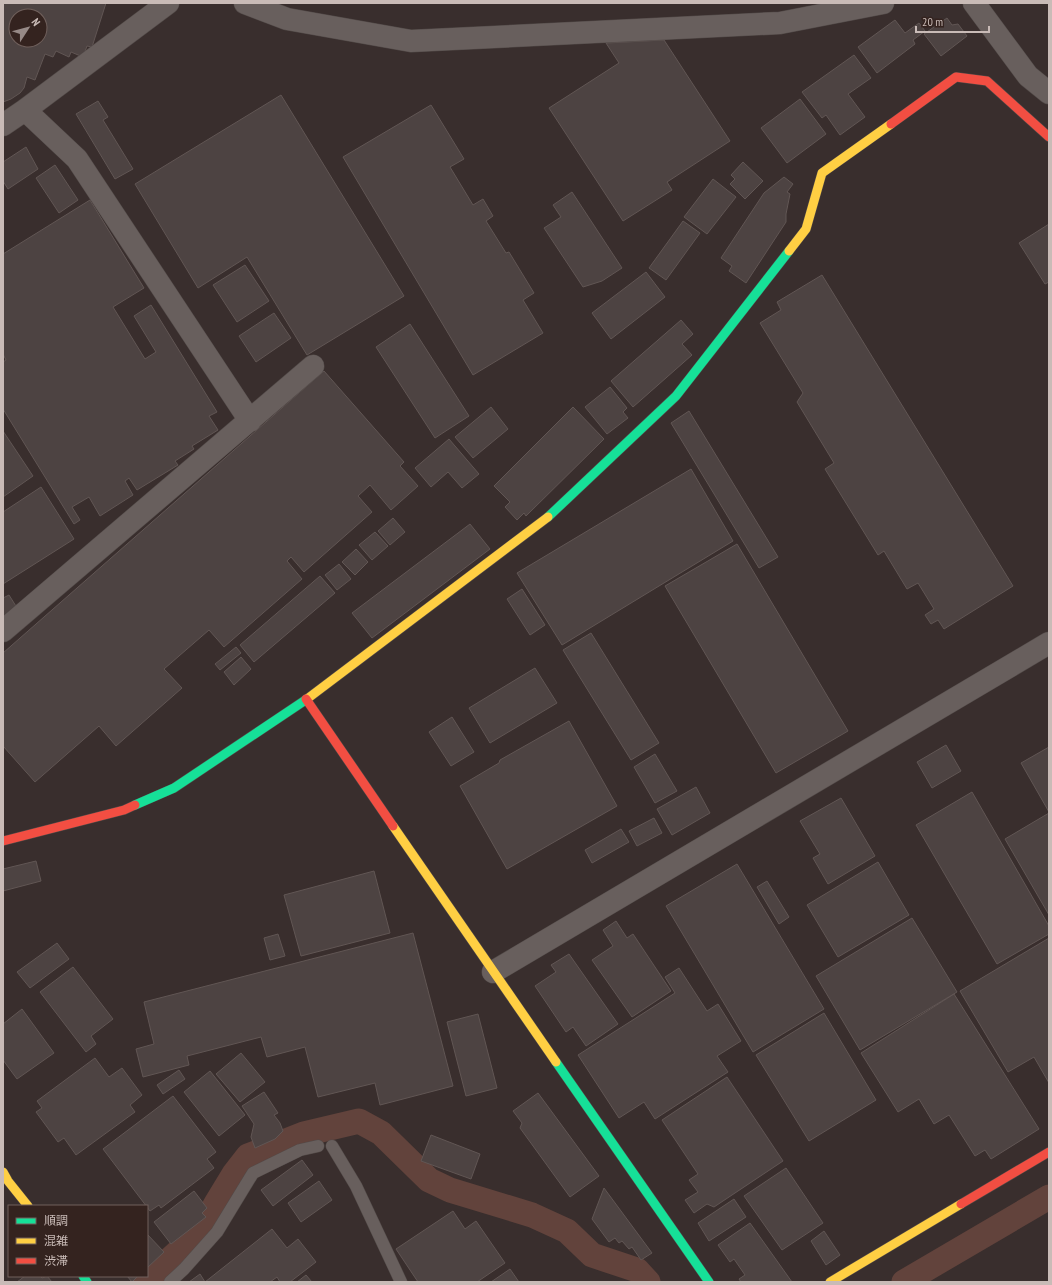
<svg xmlns="http://www.w3.org/2000/svg" width="1052" height="1285" viewBox="0 0 1052 1285" font-family="'PT Sans Narrow','Noto Sans JP',sans-serif">
  <style>
    .lines { fill: none; stroke-linecap: round; stroke-linejoin: round }
    .canal { stroke: #62433c; stroke-width: 25 }
    .building { fill: #4d4342; stroke: #615654; fill-rule: evenodd }
    .lane-casing { stroke: #524a48; stroke-width: 13 }
    .street-casing { stroke: #524a48; stroke-width: 23 }
    .fast-casing { stroke: #524a48; stroke-width: 10 }
    .slow-casing { stroke: #524a48; stroke-width: 10 }
    .jam-casing { stroke: #524a48; stroke-width: 10 }
    .lane { stroke: #685f5d; stroke-width: 12 }
    .street { stroke: #685f5d; stroke-width: 22 }
    .fast { stroke: #16e098; stroke-width: 9 }
    .slow { stroke: #ffcf43; stroke-width: 9 }
    .jam { stroke: #f24e42; stroke-width: 9 }
  </style>
  <rect width="100%" height="100%" fill="#392e2d"/>
  <g class="lines">
    <!-- canal -->
    <path class="canal" d="M145,1282l55,-50 17,-30 17,-28 14,-18 56,-22 55,-13 22,12 48,47 21,10 82,25 35,16 25,24 45,15 11,12
      M904,1282l145,-85"/>
  </g>
  <!-- building -->
  <path class="building" d="M3,3h103l-14,44 -5,-1 -4,11 -12,-5 -2,5 -13,-6 -3,6 -8,-3 -10,26 -8,-3 -3,11 -4,5 -9,6 -8,3zM16,16h24v24h-24z
    M947,18l5,7 6,-1 9,12 -26,20 -17,-22z
    M895,20l10,13 14,-10 6,8 -12,9 2,4 -38,29 -19,-26z
    M664,40l66,101 -63,41 5,8 -49,31 -74,-113 70,-45 -13,-20z
    M854,55l17,23 -23,16 17,23 -25,18 -14,-20 -4,3 -20,-26z
    M281,95l123,201 -97,59 -60,-98 -49,31 -63,-104z
    M800,99l26,35 -39,29 -26,-35z
    M98,101l10,16 -5,3 30,49 -18,10 -39,-65z
    M431,105l33,54 -14,8 23,38 10,-6 10,17 -7,5 20,32 3,-1 25,41 -11,7 20,33 -70,42 -130,-218z
    M26,147l12,22 -30,20 -5,-8v-19z
    M743,162l20,19 -18,18 -15,-15 5,-5 -4,-4z
    M55,165l23,35 -19,13 -23,-35z
    M784,177l9,7 -6,8 3,2 -4,20v8l-40,61 -17,-12 3,-5 -11,-8 43,-65z
    M713,179l23,18 -29,37 -23,-17z
    M572,192l50,76 -20,13 -19,6 -39,-59 17,-11 -8,-12z
    M90,200l54,88 -31,19 32,52 11,-7 -22,-36 17,-11 66,107 -8,4 9,14 -26,16 2,3 -19,12 3,4 -41,25 -8,-12 -4,3 8,14 -33,21 -11,-19 -17,10 8,13 -6,4 -71,-115v-47l3,-2 -3,-6v-100z
    M683,221l17,12 -34,47 -17,-12z
    M1049,224v58l-4,2 -26,-41z
    M245,265l24,36 -32,21 -24,-37z
    M646,272l19,25 -54,42 -19,-26z
    M822,275l191,311 -69,43 -6,-9 -7,4 -6,-9 9,-6 -16,-26 -11,6 -23,-38 -6,4 -53,-86 9,-6 -37,-61 6,-9 -43,-70 21,-13 -4,-8z
    M274,313l17,25 -35,24 -17,-26z
    M681,320l12,14 -11,10 10,11 -59,52 -22,-26z
    M410,324l59,92 -34,22 -59,-91z
    M324,371l80,91 -4,4 18,20 -27,24 -21,-25 -12,11 14,16 -68,60 -13,-15 -4,4 15,18 -78,68 -15,-17 -45,39 18,19 -66,58 -17,-20 -64,56 -32,-36v-93z
    M610,387l17,21 -4,4 5,6 -21,16 -22,-27z
    M491,407l17,22 -35,29 -18,-21z
    M573,407l31,32 -78,77 -2,-3 -7,7 -12,-13 5,-5 -16,-16z
    M689,411l89,146 -19,11 -88,-145z
    M3,431l30,45 -30,21z
    M449,439l30,35 -17,14 -14,-16 -17,15 -16,-19z
    M691,469l42,72 -171,104 -45,-72z
    M41,487l33,52 -71,45v-72z
    M393,518l12,14 -15,13 -12,-14z
    M470,524l20,25 -118,89 -20,-25z
    M375,532l13,14 -16,14 -13,-15z
    M737,544l111,187 -72,42 -111,-187z
    M356,549l12,13 -13,13 -13,-13z
    M339,564l12,15 -14,11 -12,-15z
    M320,576l15,17 -81,69 -14,-17z
    M522,589l23,36 -15,10 -23,-36z
    M9,595l10,16 -16,8v-21z
    M591,633l68,110 -28,17 -68,-110z
    M236,647l5,6 -21,17 -5,-6z
    M241,657l10,12 -17,16 -10,-13z
    M535,668l22,35 -67,40 -21,-35z
    M452,717l22,35 -23,14 -22,-34z
    M569,721l48,85 -110,63 -47,-83 39,-23 1,-3z
    M946,745l15,26 -29,17 -15,-26z
    M1049,747v65l-28,-49z
    M655,754l22,37 -22,12 -21,-36z
    M696,787l14,26 -38,22 -15,-26z
    M972,792l77,134v8l-52,30 -81,-139z
    M841,798l34,58 -47,28 -15,-26 7,-4 -20,-33z
    M1049,813v102l-44,-76z
    M654,818l8,15 -25,13 -8,-15z
    M621,829l8,13 -37,21 -7,-13z
    M36,861l5,20 -38,10v-22z
    M878,862l31,53 -71,42 -31,-52z
    M737,864l87,145 -71,43 -87,-146z
    M374,871l16,62 -89,23 -17,-61z
    M767,881l22,36 -10,7 -22,-37z
    M912,918l45,74 -97,58 -44,-74z
    M616,921l11,17 6,-4 38,57 -39,26 -40,-57 21,-14 -10,-16z
    M413,933l40,153 -73,19 -5,-22 -57,14 -13,-50 -38,10 -6,-20 -74,19 2,9 -46,12 -7,-28 18,-5 -10,-42z
    M278,934l7,22 -15,4 -6,-22z
    M1049,938v145l-15,-26 -26,15 -48,-81z
    M57,943l12,16 -39,29 -13,-16z
    M569,954l49,70 -32,22 -13,-19 -7,5 -31,-46 21,-14 -5,-7z
    M73,967l40,52 -22,17 5,8 -10,8 -46,-60z
    M679,968l28,43 11,-7 23,37 -24,15 11,16 -73,47 -11,-17 -25,16 -41,-63 97,-62 -10,-16z
    M954,994l85,135 -48,30 -6,-9 -10,6 -26,-41 -15,9 -15,-25 -21,13 -37,-59z
    M22,1009l32,44 -37,26 -14,-19v-36z
    M824,1013l52,87 -67,41 -53,-86z
    M478,1014l19,74 -31,8 -19,-74z
    M241,1053l24,29 -25,20 -24,-28z
    M95,1058l14,19 13,-9 20,27 -12,10 5,7 -59,43 -12,-17 -6,4 -22,-30 6,-4 -5,-7z
    M179,1070l6,9 -22,15 -6,-9z
    M210,1071l35,44 -26,21 -35,-44z
    M727,1077l56,84 -69,46 -7,-3 -13,9 -9,-13 13,-8 -9,-12 9,-6 -36,-54z
    M264,1092l14,21 -4,2 6,8 3,8 -8,8 -20,9 -4,-11 3,-13 -12,-18z
    M538,1093l61,83 -29,21 -50,-69 2,-5 -9,-12z
    M173,1096l43,56 -9,7 7,9 -53,40 -2,-3 -9,6 -47,-62z
    M431,1135l49,19 -9,25 -50,-18z
    M302,1160l11,15 -40,31 -12,-16z
    M786,1168l37,55 -41,27 -38,-54z
    M319,1181l13,19 -31,22 -13,-19z
    M604,1188l48,65 -11,7 -9,-13 -3,2 -7,-8 -3,2 -4,-5 -6,4 -17,-23z
    M194,1191l13,17 -5,5 4,4 -35,27 -17,-22z
    M734,1199l12,18 -37,24 -11,-18z
    M453,1211l12,18 11,-8 29,42 -28,19h-59l-22,-33z
    M750,1223l42,59h-51l-2,-3 6,-4 -11,-16 -4,3 -12,-17z
    M272,1229l15,19 11,-9 18,23 -26,20h-10l-3,-5 -7,5h-81l11,-8 5,8z
    M824,1231l16,24 -14,10 -15,-24z
    M147,1234l17,18 -17,16z
    M510,1269l9,13h-28z
    M306,1275l6,7h-15z
    M25,1276h15l2,2 5,-2 5,6h-35z
    M127,1276h11l-6,6z"/>
  <g class="lines">
    <!-- lane casing -->
    <g class="lane-casing">
      <path id="lane" d="M332,1146l24,40 45,96
        M170,1282l14,-13 33,-37 36,-59 47,-23 18,-4"/>
    </g>
    <!-- street casing -->
    <g class="street-casing">
      <path id="street" d="M245,3l42,16 124,22 369,-18 103,-20
        M974,3l54,73 21,17
        M25,110l52,49 173,262
        M3,125l22,-15 143,-107
        M3,631l310,-265
        M493,972l556,-329"/>
    </g>
    <!-- fast casing -->
    <g class="fast-casing">
      <path id="fast" d="M548,517l128,-121 113,-145
        M135,805l39,-17 133,-89
        M556,1062l153,220
        M83,1276l4,6"/>
    </g>
    <!-- slow casing -->
    <g class="slow-casing">
      <path id="slow" d="M789,251l17,-22 16,-56 69,-49
        M307,699l241,-182
        M393,826l163,236
        M3,1172l5,9 20,25
        M830,1282l131,-78"/>
    </g>
    <!-- jam casing -->
    <g class="jam-casing">
      <path id="jam" d="M891,124l65,-47 31,4 62,56
        M306,699l87,127
        M3,841l121,-31 11,-5
        M961,1204l88,-52"/>
    </g>
    <!-- lane -->
    <use href="#lane" class="lane"/>
    <!-- street -->
    <use href="#street" class="street"/>
    <!-- fast -->
    <use href="#fast" class="fast"/>
    <!-- slow -->
    <use href="#slow" class="slow"/>
    <!-- jam -->
    <use href="#jam" class="jam"/>
  </g>
  <!-- border -->
  <rect width="1052" height="1285" fill="none" stroke="#c9bbb7" stroke-width="8"/>
  <!-- legend -->
  <rect x="8" y="1205" width="140" height="72" fill="#34231f" stroke="#70605c"/>
  <rect x="16" y="1218" width="20" height="6" fill="#16e098" stroke="#70605c"/>
  <text x="44" y="1225" font-size="12" fill="#c9bbb7">順調</text>
  <rect x="16" y="1238" width="20" height="6" fill="#ffcf43" stroke="#70605c"/>
  <text x="44" y="1245" font-size="12" fill="#c9bbb7">混雑</text>
  <rect x="16" y="1258" width="20" height="6" fill="#f24e42" stroke="#70605c"/>
  <text x="44" y="1265" font-size="12" fill="#c9bbb7">渋滞</text>
  <!-- north arrow -->
  <g transform="translate(28 28) rotate(54)"><circle r="19" fill="#34231f" stroke="#70605c"/>
  <path d="M0-3L7 15L0 10L-7 15Z" fill="#978a87"/>
  <text y="-6" font-size="11" font-weight="bold" text-anchor="middle" fill="#c9bbb7">N</text>
  </g>
  <!-- scale -->
  <path d="M916 26v6h73v-6" fill="none" stroke="#c9bbb7" stroke-width="2"/>
  <text x="922" y="26" font-size="12" fill="#c9bbb7" stroke="#34231f" stroke-width="3" paint-order="stroke">20 m</text>
</svg>
